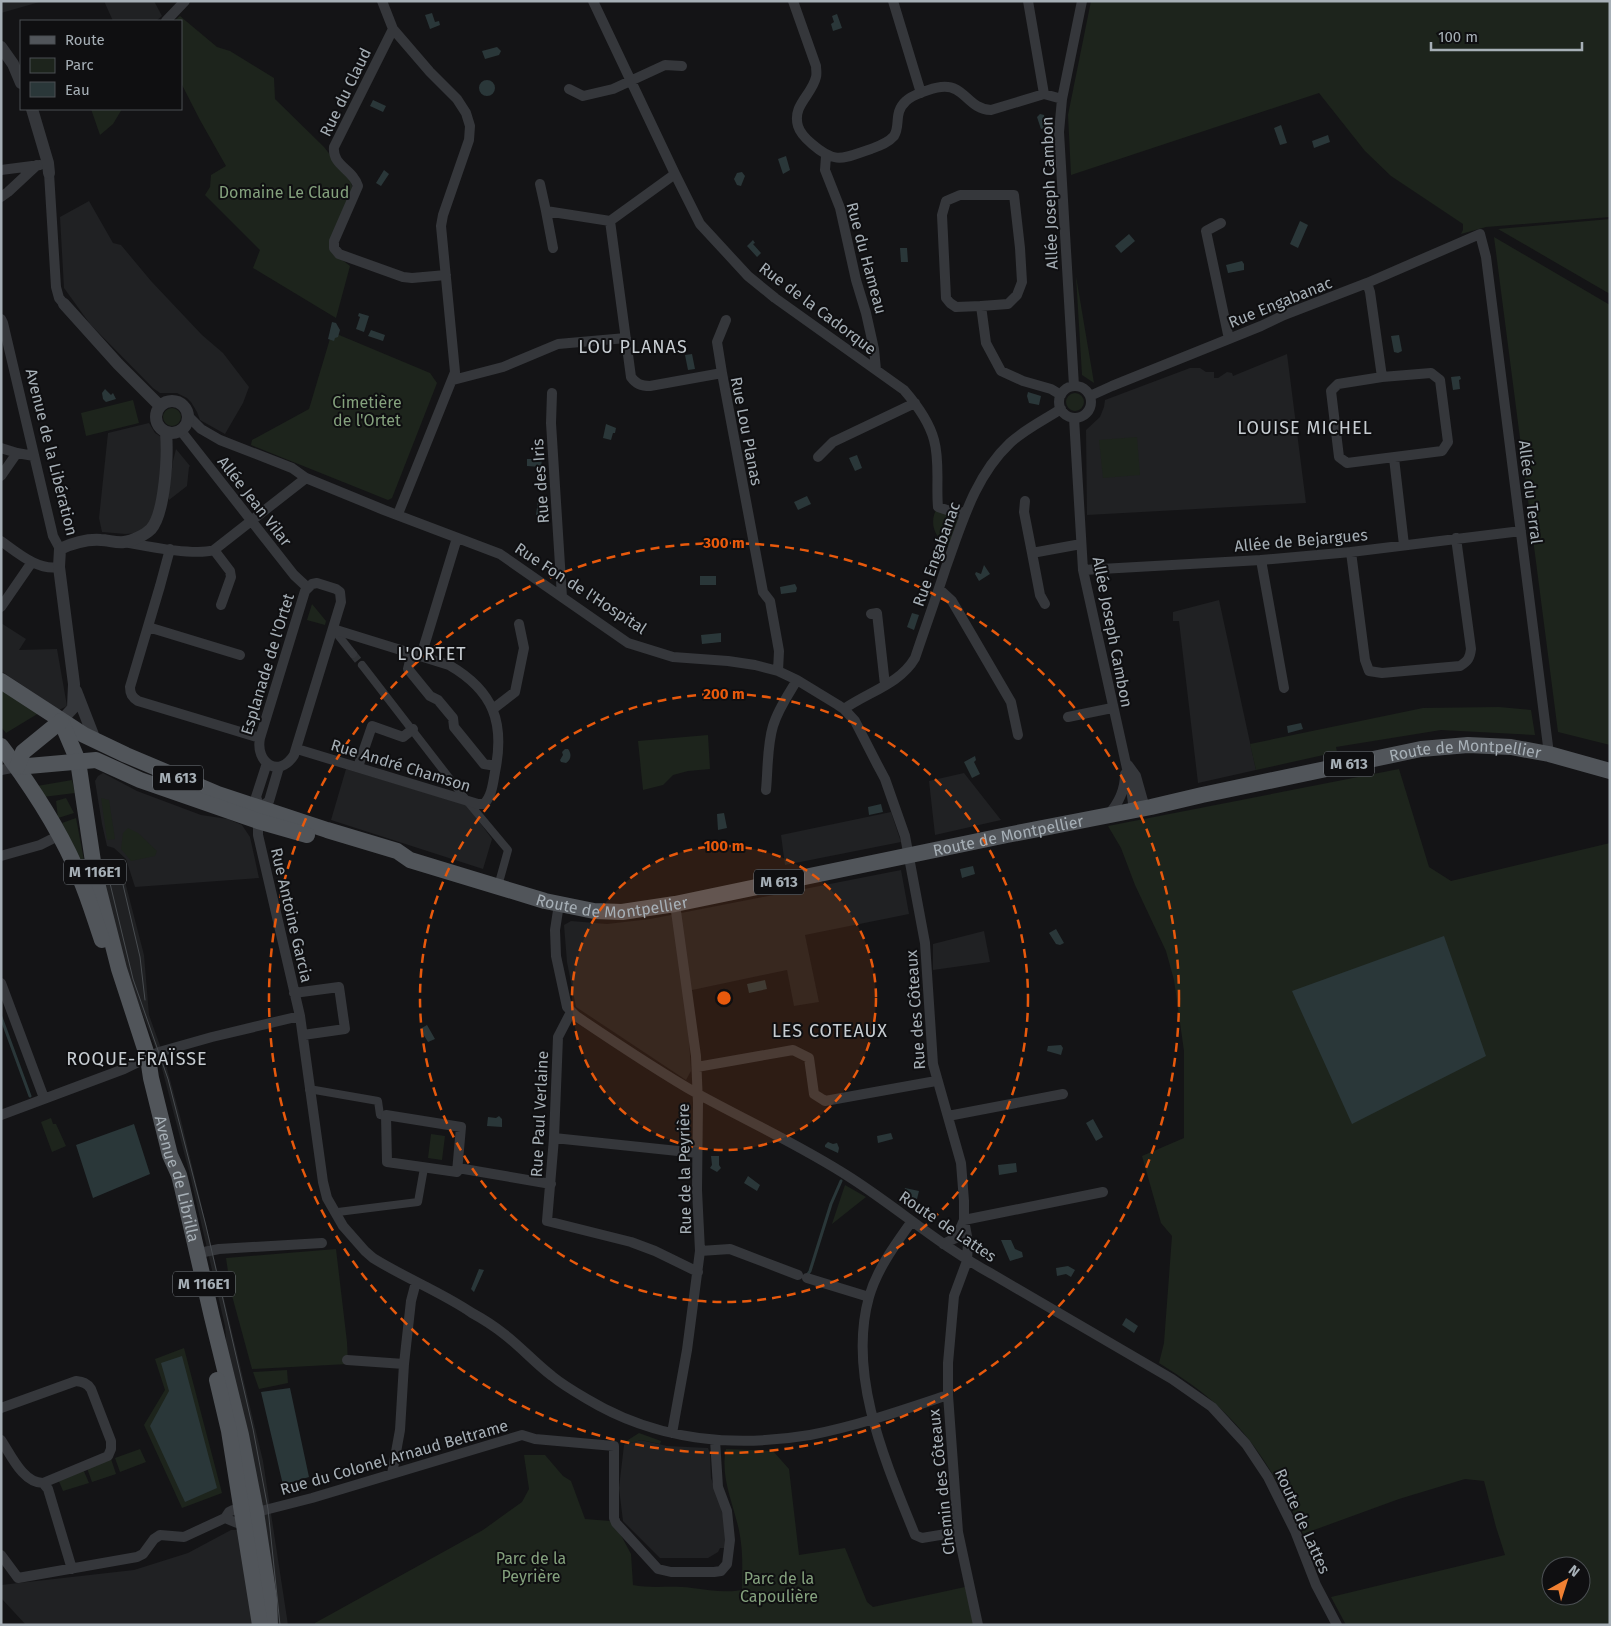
<svg xmlns="http://www.w3.org/2000/svg" width="1611" height="1626" viewBox="0 0 1611 1626" font-family="'Fira Sans',sans-serif">
  <style>
    .built { fill: #202123 }
    .green { fill: #1d241c; fill-rule: evenodd }
    .water { fill: #2a3739 }
    .lines { fill: none; stroke-linecap: round; stroke-linejoin: round }
    .stream { stroke: #2a3739; stroke-width: 3 }
    .pedestrian-tunnel { stroke: #313336; stroke-width: 8; stroke-dasharray: 8 4; stroke-linecap: butt }
    .pedestrian { stroke: #35373b; stroke-width: 8 }
    .minor { stroke: #35373b; stroke-width: 10 }
    .tertiary { stroke: #35373b; stroke-width: 12 }
    .primary { stroke: #51555a; stroke-width: 16 }
    .tram { stroke: #484c50; stroke-width: 1 }
    .ring { fill: none; stroke: #e8590c; stroke-width: 2.5; stroke-dasharray: 9 6 }
    .labels { text-anchor: middle; stroke-width: 4; stroke-linejoin: round; paint-order: stroke }
    .shield { fill: #0f0f11; stroke: #797f84; stroke-width: 1 }
    .shield-label { font-size: 15px; font-weight: bold; fill: #a6afb6 }
    .street-label { font-size: 16px; fill: #a6afb6; stroke: #0f0f11 }
    .park-label { font-size: 16px; fill: #84a17d; stroke: #0f0f11 }
    .neighbourhood-label { font-size: 18px; letter-spacing: 1px; fill: #c7cdd2; stroke: #0f0f11 }
    .centre { fill: #e8590c; stroke: #0f0f11; stroke-width: 2.5 }
    .ring-label { font-size: 15px; text-anchor: middle; font-weight: bold; fill: #e8590c; stroke: #0f0f11; stroke-width: 4; stroke-linejoin: round; paint-order: stroke }
  </style>
  <rect width="100%" height="100%" fill="#141416"/>
  <!-- built -->
  <path class="built" d="M1,1h42l-42,12z
    M104,1h50l8,15 -6,5h-43z
    M89,201l24,42 8,2 30,36 51,54 21,18 26,34 -6,16 -18,31 -25,-14 -3,-8 -6,-10 -4,-4 -10,-5h-17l-7,-5 -63,-64 -26,-36 -4,-71z
    M1287,354l19,149 -219,12 -1,-85 14,-13 4,-10 1,-7 85,-32h10l6,4h8v6h4l9,-6 5,1 1,3z
    M149,423l6,10 8,5 -3,46 -7,33 -8,14 -8,2 -11,1 -24,-2 -3,-14 9,-85z
    M176,449l14,17 -1,1 -2,19 -18,14 -1,-3 5,-36z
    M1219,600l37,170 -58,13 -19,-162h-6v-9z
    M1,623l25,16 -7,11 38,-1 10,57 -8,4 -58,-39z
    M346,769l121,36 25,34 -9,30 -152,-49z
    M103,773l34,18 64,24 27,4 14,6 8,12 9,41 -124,9 -9,-28 -12,-11 -7,-2 -5,-22 -7,-43 3,-5z
    M964,773l37,47 -66,15 -6,-54z
    M891,812l10,30 -116,23 -4,-30z
    M122,870l22,85 5,60 14,39 17,62 83,345 25,164h-11l-49,-257 -3,-42 -34,-147 -32,-122 -31,-81 -28,-101z
    M901,870l8,44 -104,21 14,67 -25,4 -7,-36 -104,22 5,32 3,47 -5,9 -110,-73 -9,-45 -3,-37 7,-4 36,3 43,-5z
    M984,931l6,31 -57,8v-26z
    M641,1440l26,6 41,2 2,6 1,24 10,29 5,23 -1,18h-5l-2,4 -10,6h-48l-37,-37 -4,-33 5,-43z
    M231,1530h10l14,95h-229l-24,-26 -1,-14 133,-15 54,-17z"/>
  <!-- green -->
  <path class="green" d="M1091,1h519v216l-124,10 -25,7 2,-4v-6l-72,-48 -26,-25 -46,-58 -248,82 -3,-60z
    M180,16l37,31 13,4 44,27 1,21 49,48 27,35 2,7 -22,53 5,13 14,11 -14,52 -83,-50 7,-18 -55,-55 5,-8 1,-12 15,-9 -26,-46 -19,-37v-62h-7z
    M91,109h31l-9,15 -13,11z
    M1610,219v75l-112,-65z
    M1494,237l116,68v440l-52,-13z
    M1076,276l18,107 -12,-8z
    M332,332l98,41 7,10 -45,115 -4,2 -137,-55 1,-5 57,-31z
    M1066 402a9 9 0 1 1 18 0a9 9 0 1 1-18 0Z
    M133,400l6,23 -53,13 -5,-23z
    M163 417a9 9 0 1 1 18 0a9 9 0 1 1-18 0Z
    M1137,437l3,38 -37,3 -4,-38z
    M938,507l24,6 -13,34c-15,-9 -21,-26 -11,-40z
    M312,604l14,17 -1,4 -18,-5z
    M1,688l38,25 -33,20 -5,-6z
    M1499,707l32,3 4,25 -94,-5 -105,17 1,5 -81,18 -6,-26 173,-36z
    M708,735l2,34 -22,2 -15,4 -10,10 -20,5 -5,-49z
    M1399,769l30,98 22,14 159,-38v782h-264l-15,-28 174,-42 -9,-28 -12,-46 -19,-2 -66,20 -96,35c-22,-48 -43,-88 -82,-125 -18,-18 -40,-32 -62,-46l5,-20 8,-107 -11,-13 -19,-67 42,-18v-87l-10,-71 -8,-29 -31,-66 -14,-37 -13,-22zM1551,1566h30v30h-30z
    M72,780l3,13 -32,4 -6,-11z
    M66,798l8,15 -16,5 -2,-17z
    M101,798l8,2 6,39 -8,1z
    M76,818l8,42 -2,2 -20,-39z
    M128,828l10,5 19,18 -2,5 -24,5 -10,-12 2,-16z
    M51,1118l2,6h3l10,22 -14,6 -11,-30z
    M431,1134l14,2 -3,24 -14,-2z
    M845,1185l21,12 -34,27z
    M336,1249l11,93 1,22 -96,5 -21,-77 -5,-34z
    M184,1348l38,145 -40,15 -38,-83 21,-35 -10,-31z
    M287,1370l1,13 -29,6 -6,-17z
    M639,1433l22,8 -1,3 -19,-4 -17,5 4,-5z
    M140,1449l6,13 -26,10 -5,-14z
    M726,1449l47,2 16,18 10,86 46,-7 22,54 6,5 92,-20 9,38h-659v-2l168,-93 39,-28 7,-13 -5,-34h21l18,21 8,5 14,38 25,2 6,5 15,28 2,31c19,4 39,0 59,3 16,2 34,5 50,2 0,-16 1,-32 -1,-47 -3,-31 -22,-62 -15,-94z
    M111,1459l5,15 -24,8 -5,-14z
    M83,1469l6,14 -26,8 -5,-12z"/>
  <!-- water -->
  <path class="water" d="M432,13l3,9 4,-1 1,4 -10,4 -5,-14z
    M837,14l5,14 -9,3 -2,-7 3,-2 -2,-6z
    M497,47l4,4 -2,4 -14,4 -3,-8z
    M479 88a8 8 0 1 1 16 0a8 8 0 1 1-16 0Z
    M373,100l13,6 -3,6 -13,-6z
    M1040,114l4,1 3,13 -6,1 -4,-12z
    M1281,125l6,18 -7,2 -6,-17z
    M1328,135l2,7 -16,6 -2,-7z
    M786,156l4,14 -7,4 -5,-15z
    M384,170l5,4 -8,12 -5,-3z
    M742,172l3,4 -4,10 -4,-1 -3,-6 3,-6z
    M1300,221l8,4 -10,23 -8,-4z
    M1129,234l6,7 -14,12 -6,-7z
    M753,240l2,3 -2,1 8,9 -4,4 -10,-11z
    M900,248h7l1,14h-7z
    M1242,261l2,3v6l-16,3 -2,-8z
    M359,313l10,3 -5,16 -8,-3 4,-12 -2,-1z
    M332,322l4,1 4,7 -2,7 -3,1 -1,3 -6,-2z
    M371,330l14,5 -2,6 -15,-5z
    M1399,335l3,16 -4,2 -4,-1 -3,-16z
    M692,354l3,15 -7,1 -3,-15z
    M1460,376l1,3 -2,1 1,9 -7,1 -2,-13z
    M105,389l6,6 2,-2 3,6 -10,3 -3,-3 -1,-6z
    M1028,392l13,4 -2,9 -10,-2 -2,-7z
    M606,424l10,4 -1,5h-2l-2,7 -8,-2z
    M857,455l5,13 -7,3 -6,-13z
    M527,459h15l-1,8 -14,-1z
    M807,496l4,8 -13,6 -4,-8z
    M538,500l7,1 -1,14h-8z
    M984,565l6,9 -11,7 -4,-7 1,-2 5,2z
    M700,576h16v9h-16z
    M795,584l2,4 -1,4 -15,2 -1,-7z
    M912,613l7,2 -5,15 -7,-3z
    M721,633v9l-19,2 -1,-9z
    M1301,723l2,6 -15,4 -1,-7z
    M565,749h3c4,5 3,11 -2,14l-5,-1 -1,-2 3,-5 -1,-3z
    M975,756l1,4 -2,2 6,12 -8,4 -8,-16z
    M881,804l2,8 -14,3 -1,-8z
    M724,813l3,15 -9,2 -1,-16z
    M973,866l2,8 -13,4 -2,-9z
    M1056,929l8,14 -4,2 -4,-1 -7,-11z
    M1444,936l42,120 -134,68 -60,-133z
    M765,980l2,9 -18,4 -2,-9z
    M427,1025l8,14 -7,3 -8,-13z
    M1061,1045l2,3 -2,7 -14,-4 1,-5z
    M499,1116l3,3v8l-15,-1 1,-9 8,1z
    M1093,1119l10,18 -7,4 -10,-18z
    M134,1124l16,50 -57,24 -17,-53z
    M891,1133l2,6 -15,4 -1,-7z
    M828,1142l5,2 4,-1 2,5 -1,5 -13,-6v-2z
    M711,1156h8v9l2,3 -4,4 -7,-4 2,-3z
    M1016,1163l1,9 -18,3 -1,-10z
    M748,1176l12,9 -3,6 -13,-8z
    M905,1188l14,3 -2,8 -14,-4z
    M1001,1240h10l4,9 7,3 1,5 -13,4z
    M1068,1266l7,4 -4,7 -5,-3 -9,2 -1,-8z
    M479,1269l5,1 -10,22 -3,-3z
    M1126,1318l12,8 -4,7 -12,-8z
    M182,1356l35,132 -32,14 -35,-76 19,-35 -8,-28z
    M290,1388l19,89 -26,8 -22,-93z"/>
  <g class="lines">
    <!-- stream -->
    <path class="stream" d="M1,1017l29,79
      M808,1274l2,-3 21,-67 10,-23"/>
    <!-- pedestrian-tunnel -->
    <path class="pedestrian-tunnel" d="M353,654l9,11"/>
    <!-- pedestrian -->
    <path class="pedestrian" d="M334,630l19,24
      M362,665l105,136 41,49 -10,36
      M309,1089l69,12 2,14 6,1
      M338,1212l80,-10 6,-34"/>
    <!-- minor -->
    <path class="minor" d="M382,1l11,28 37,43 27,27 9,14 4,13 -1,14 -26,75 -2,11 14,146 -57,142
      M593,1l82,173 25,50 48,52 27,22 129,92c13,15 25,31 30,50 6,21 2,45 4,67l12,4 16,2
      M793,1l23,65c0,3 1,8 0,11 -4,18 -24,28 -18,49 2,7 8,13 14,18 24,21 31,14 59,5 8,-3 17,-6 23,-13 7,-11 -1,-23 12,-35 6,-6 26,-13 35,-14 24,-3 26,22 50,23l53,-16 18,5
      M893,1l28,92
      M1028,1l16,93
      M166,21l19,-20
      M393,29l-59,118c-2,19 19,22 24,39l-24,55v7l5,6 64,23 9,1 34,-3
      M569,89l14,7 30,-7 52,-24 17,1
      M826,156l-1,14 15,38 16,72 10,33 8,36 2,21
      M1,170l39,-5
      M49,173l7,114 3,11 5,6
      M675,174l-65,47 21,156c5,7 10,9 19,9l72,-13 41,219 7,9 9,50 -1,20
      M540,184l6,27
      M960,195h54l6,53 2,34 -5,13 -9,9 -27,2 -25,1 -6,-4 -4,-5 -4,-83 4,-14z
      M1,197l7,-5 29,-27
      M1221,223l-15,8 23,108
      M553,248l-7,-37 64,10
      M1367,283l3,9 12,85 -44,7 -7,7 8,66 8,6 95,-12 6,-9 -8,-62 -9,-7 -49,4
      M981,306l5,37 15,28 22,10 28,8 10,6
      M1,319l2,4 50,213 7,13
      M722,373l-5,-31 9,-22
      M453,380l50,-13 55,-23 68,-6
      M1074,386l-15,-254 3,-33 20,-98
      M1059 402a16 16 0 1 1 32 0a16 16 0 1 1-32 0Z
      M552,393l-1,30 11,174
      M1090,396l22,-10 149,-60 23,-11 83,-32 113,-49 6,23 63,497
      M188,416l13,13 19,11 72,28 14,10 78,32 116,44 128,89 45,14 55,4 27,4 23,6 19,9 41,25 6,4 11,12 22,43 8,15 20,57 20,107 8,121 28,99 3,38v19l4,22 -1,19 -13,35 -6,67v32l10,137 20,93
      M1074,418l9,152 47,212 4,28
      M181,431l113,144 14,13
      M1,448l16,5 17,3
      M818,457l15,-15 82,-39
      M1394,458l10,87
      M1,476l16,-23
      M1025,501l-1,11 8,41 49,-9
      M1,541c17,12 37,30 58,26
      M124,542c22,4 70,14 90,8l92,-72
      M170,549l-10,37 -30,101c0,7 2,10 8,14l122,37
      M214,550l16,21 1,6 -10,28
      M1351,552l14,108 4,11 13,2 78,-7c8,-5 10,-8 11,-17l-15,-111
      M1032,553l8,42 5,9
      M1261,560l23,128
      M1083,570l178,-10 90,-8 170,-21
      M317,583l19,6 4,3 1,10 -47,153c-15,24 -39,8 -34,-17l45,-147 7,-7z
      M939,589l13,12 59,101 7,33
      M1,607l31,-45
      M871,614l6,-1 8,72
      M148,627l92,28
      M412,653l-4,16 22,27 8,4 15,18 1,9 30,37 12,2
      M421,656l36,-118
      M493,709l22,-17 9,-44 -5,-24
      M844,709c24,-17 56,-25 71,-51 10,-30 21,-60 31,-91 16,-44 29,-91 64,-124 15,-14 34,-23 51,-34
      M1068,717l44,-9
      M297,749l181,55h6c8,-8 9,-21 11,-32 10,-49 -1,-81 -46,-107l-116,-36
      M267,763l-11,34 4,11 9,-7 10,-34
      M1128,765l8,11 9,32
      M358,767l14,-41 31,11 10,-8
      M1,770l16,-3
      M766,790c2,-21 1,-44 7,-64 5,-17 15,-31 24,-46
      M1108,815c11,-12 17,-25 17,-41
      M258,821v14l42,181 23,166 4,16 16,28 22,25 8,7c32,20 68,34 99,55 11,6 22,13 32,21 17,13 31,29 48,42 11,9 23,16 35,23 68,41 146,49 223,36 47,-9 93,-25 138,-40
      M1,856l39,-11 14,-7 2,-8
      M559,904l-4,26 1,26 11,51 9,9c40,27 80,54 122,78 51,28 104,52 153,84 48,31 91,69 141,96l180,105 40,28 34,37 22,33 27,54 21,54 21,40
      M1,983l43,115
      M294,993l45,-6 6,42 -42,6
      M571,1012l-13,25 -4,101 -7,83 84,21 24,9 43,21
      M697,1067l96,-17 16,8 5,36 11,7 111,-20
      M1,1115l123,-46 35,-17 53,-15 88,-21
      M386,1115l75,12 -4,45 -70,-10z
      M948,1116l115,-22
      M554,1138l143,15
      M458,1168l93,16
      M912,1221c-17,24 -35,48 -43,76 -22,79 17,166 46,238l7,3 36,-6
      M943,1244l13,-6 8,-18 139,-28
      M700,1251l30,-2 68,26
      M204,1252l15,-3 103,-6
      M807,1278l62,19
      M347,1360l57,4
      M1,1408l75,-27c7,1 11,2 15,8l20,52v8l-3,7 -65,27
      M672,1433l15,-83 13,-99 -3,-61 1,-87 -2,-47 -21,-152
      M1,1440c10,15 22,43 42,43l5,6 24,80
      M392,1474l8,-44 4,-66 7,-63 5,-19
      M233,1510h6l4,4 -3,6 -3,3 -12,-5 4,-6z
      M261,1511l51,-13 210,-63 13,4 79,7v72l2,5 42,46 13,3h43l7,-1 6,-7 3,-24 -3,-29 -9,-24 -3,-47
      M1,1555l17,23 119,-21 6,-3 11,-15 6,-4 24,2 41,-19"/>
    <!-- tertiary -->
    <path class="tertiary" d="M1,47l12,17 8,19
      M32,109l16,54 1,10
      M64,304l54,60 42,42
      M156 417a16 16 0 1 1 32 0a16 16 0 1 1-32 0Z
      M76,691l19,49
      M61,721l12,-13 1,-24 -15,-117 1,-18c13,-6 27,-10 41,-9 7,0 15,3 23,2 8,-1 21,-7 27,-13 14,-16 17,-74 15,-96"/>
    <!-- primary -->
    <g class="primary">
      <path id="s1" d="M1,681l83,54 42,20 92,39 109,36 70,21 13,9 135,41 49,10 28,1 53,-8 332,-69 144,-28 51,-12 219,-46 47,-4 43,2 38,7 61,17"/>
      <path id="s2" d="M61,721l17,40 17,114 24,94 29,89 3,20 19,77 9,20 3,12 30,130 29,118 15,77 13,86 1,27"/>
      <path d="M1,746c31,41 60,85 79,132 9,21 15,42 22,62"/>
      <path d="M17,767l79,-7 44,20 118,41 49,14"/>
      <path d="M17,767l6,-15 38,-31"/>
      <path d="M217,1380l12,51 31,194"/>
    </g>
    <!-- tram -->
    <path class="tram" d="M120,872l20,85 5,43
      M108,875l25,104 35,100 38,147 47,203 15,80 12,116"/>
  </g>
  <!-- distance rings -->
  <circle cx="724" cy="998" r="152" fill="#e8590c" fill-opacity=".12"/>
  <g class="ring">
    <circle cx="724" cy="998" r="152"/>
    <circle cx="724" cy="998" r="304"/>
    <circle cx="724" cy="998" r="455"/>
  </g>
  <g class="labels">
    <!-- shield labels -->
    <g class="shield">
      <rect x="1324" y="751.5" width="50" height="25" rx="4"/>
      <rect x="153" y="765.5" width="50" height="25" rx="4"/>
      <rect x="64" y="859.5" width="62" height="25" rx="4"/>
      <rect x="754" y="869.5" width="50" height="25" rx="4"/>
      <rect x="173" y="1271.5" width="62" height="25" rx="4"/>
    </g>
    <g class="shield-label">
      <text x="1349" y="769">M 613</text>
      <text x="178" y="783">M 613</text>
      <text x="95" y="877">M 116E1</text>
      <text x="779" y="887">M 613</text>
      <text x="204" y="1289">M 116E1</text>
    </g>
    <!-- street labels -->
    <g class="street-label">
      <text transform="translate(345 92) rotate(-64)" y="6">Rue du Claud</text>
      <text transform="translate(1049 193) rotate(-92)" y="6">Allée Joseph Cambon</text>
      <text transform="translate(867 258) rotate(75)" y="6">Rue du Hameau</text>
      <text transform="translate(1280 302) rotate(-22)" y="6">Rue Engabanac</text>
      <text transform="translate(818 308) rotate(37)" y="6">Rue de la Cadorque</text>
      <text transform="translate(747 431) rotate(79)" y="6">Rue Lou Planas</text>
      <text transform="translate(52 452) rotate(76)" y="6">Avenue de la Libération</text>
      <text transform="translate(540 481) rotate(-94)" y="6">Rue des Iris</text>
      <text transform="translate(1531 492) rotate(83)" y="6">Allée du Terral</text>
      <text transform="translate(255 501) rotate(52)" y="6">Allée Jean Vilar</text>
      <text transform="translate(1301 540) rotate(-5)" y="6">Allée de Bejargues</text>
      <text transform="translate(936 554) rotate(-70)" y="6">Rue Engabanac</text>
      <text transform="translate(581 588) rotate(33)" y="6">Rue Fon de l'Hospital</text>
      <text transform="translate(1113 632) rotate(79)" y="6">Allée Joseph Cambon</text>
      <text transform="translate(267 664) rotate(-73)" y="6">Esplanade de l'Ortet</text>
      <text dy="6" stroke="none"><textPath href="#s1" startOffset="1528">Route de Montpellier</textPath></text>
      <text transform="translate(401 765) rotate(17)" y="6">Rue André Chamson</text>
      <text dy="6" stroke="none"><textPath href="#s1" startOffset="1062">Route de Montpellier</textPath></text>
      <text dy="6" stroke="none"><textPath href="#s1" startOffset="658">Route de Montpellier</textPath></text>
      <text transform="translate(292 915) rotate(77)" y="6">Rue Antoine Garcia</text>
      <text transform="translate(915 1010) rotate(-94)" y="6">Rue des Côteaux</text>
      <text transform="translate(539 1114) rotate(-87)" y="6">Rue Paul Verlaine</text>
      <text transform="translate(684 1169) rotate(-91)" y="6">Rue de la Peyrière</text>
      <text dy="6" stroke="none"><textPath href="#s2" startOffset="474">Avenue de Librilla</textPath></text>
      <text transform="translate(948 1226) rotate(34)" y="6">Route de Lattes</text>
      <text transform="translate(394 1457) rotate(-16)" y="6">Rue du Colonel Arnaud Beltrame</text>
      <text transform="translate(941 1482) rotate(-96)" y="6">Chemin des Côteaux</text>
      <text transform="translate(1303 1521) rotate(66)" y="6">Route de Lattes</text>
    </g>
    <!-- park labels -->
    <g class="park-label">
      <text x="284" y="198">Domaine Le Claud</text>
      <text x="367" y="408">Cimetière<tspan x="367" dy="18">de l'Ortet</tspan></text>
      <text x="531" y="1564">Parc de la<tspan x="531" dy="18">Peyrière</tspan></text>
      <text x="779" y="1584">Parc de la<tspan x="779" dy="18">Capoulière</tspan></text>
    </g>
    <!-- neighbourhood labels -->
    <g class="neighbourhood-label">
      <text x="633" y="353">LOU PLANAS</text>
      <text x="1305" y="434">LOUISE MICHEL</text>
      <text x="432" y="660">L'ORTET</text>
      <text x="830" y="1037">LES COTEAUX</text>
      <text x="137" y="1065">ROQUE-FRAÏSSE</text>
    </g>
  </g>
  <circle cx="724" cy="998" r="8" class="centre"/>
  <g class="ring-label">
    <text x="724" y="548">300 m</text>
    <text x="724" y="699">200 m</text>
    <text x="724" y="851">100 m</text>
  </g>
  <!-- border -->
  <rect width="1611" height="1626" fill="none" stroke="#a6afb6" stroke-width="5"/>
  <!-- legend -->
  <rect x="20" y="20" width="162" height="90" fill="#0f0f11" stroke="#4b4f53"/>
  <rect x="30" y="36" width="25" height="8" fill="#51555a" stroke="#4b4f53"/>
  <text x="65" y="45" font-size="15" fill="#a6afb6">Route</text>
  <rect x="30" y="58" width="25" height="15" fill="#1d241c" stroke="#4b4f53"/>
  <text x="65" y="70" font-size="15" fill="#a6afb6">Parc</text>
  <rect x="30" y="82" width="25" height="15" fill="#2a3739" stroke="#4b4f53"/>
  <text x="65" y="95" font-size="15" fill="#a6afb6">Eau</text>
  <!-- north arrow -->
  <g transform="translate(1566 1581) rotate(39)"><circle r="24" fill="#0f0f11" stroke="#4b4f53"/>
  <path d="M0-4L9 19L0 12L-9 19Z" fill="#f08032"/>
  <text y="-8" font-size="14" font-weight="bold" text-anchor="middle" fill="#a6afb6">N</text>
  </g>
  <!-- scale -->
  <path d="M1431 42v8h151v-8" fill="none" stroke="#a6afb6" stroke-width="2.5"/>
  <text x="1438" y="42" font-size="15" fill="#a6afb6" stroke="#0f0f11" stroke-width="4" paint-order="stroke">100 m</text>
</svg>
